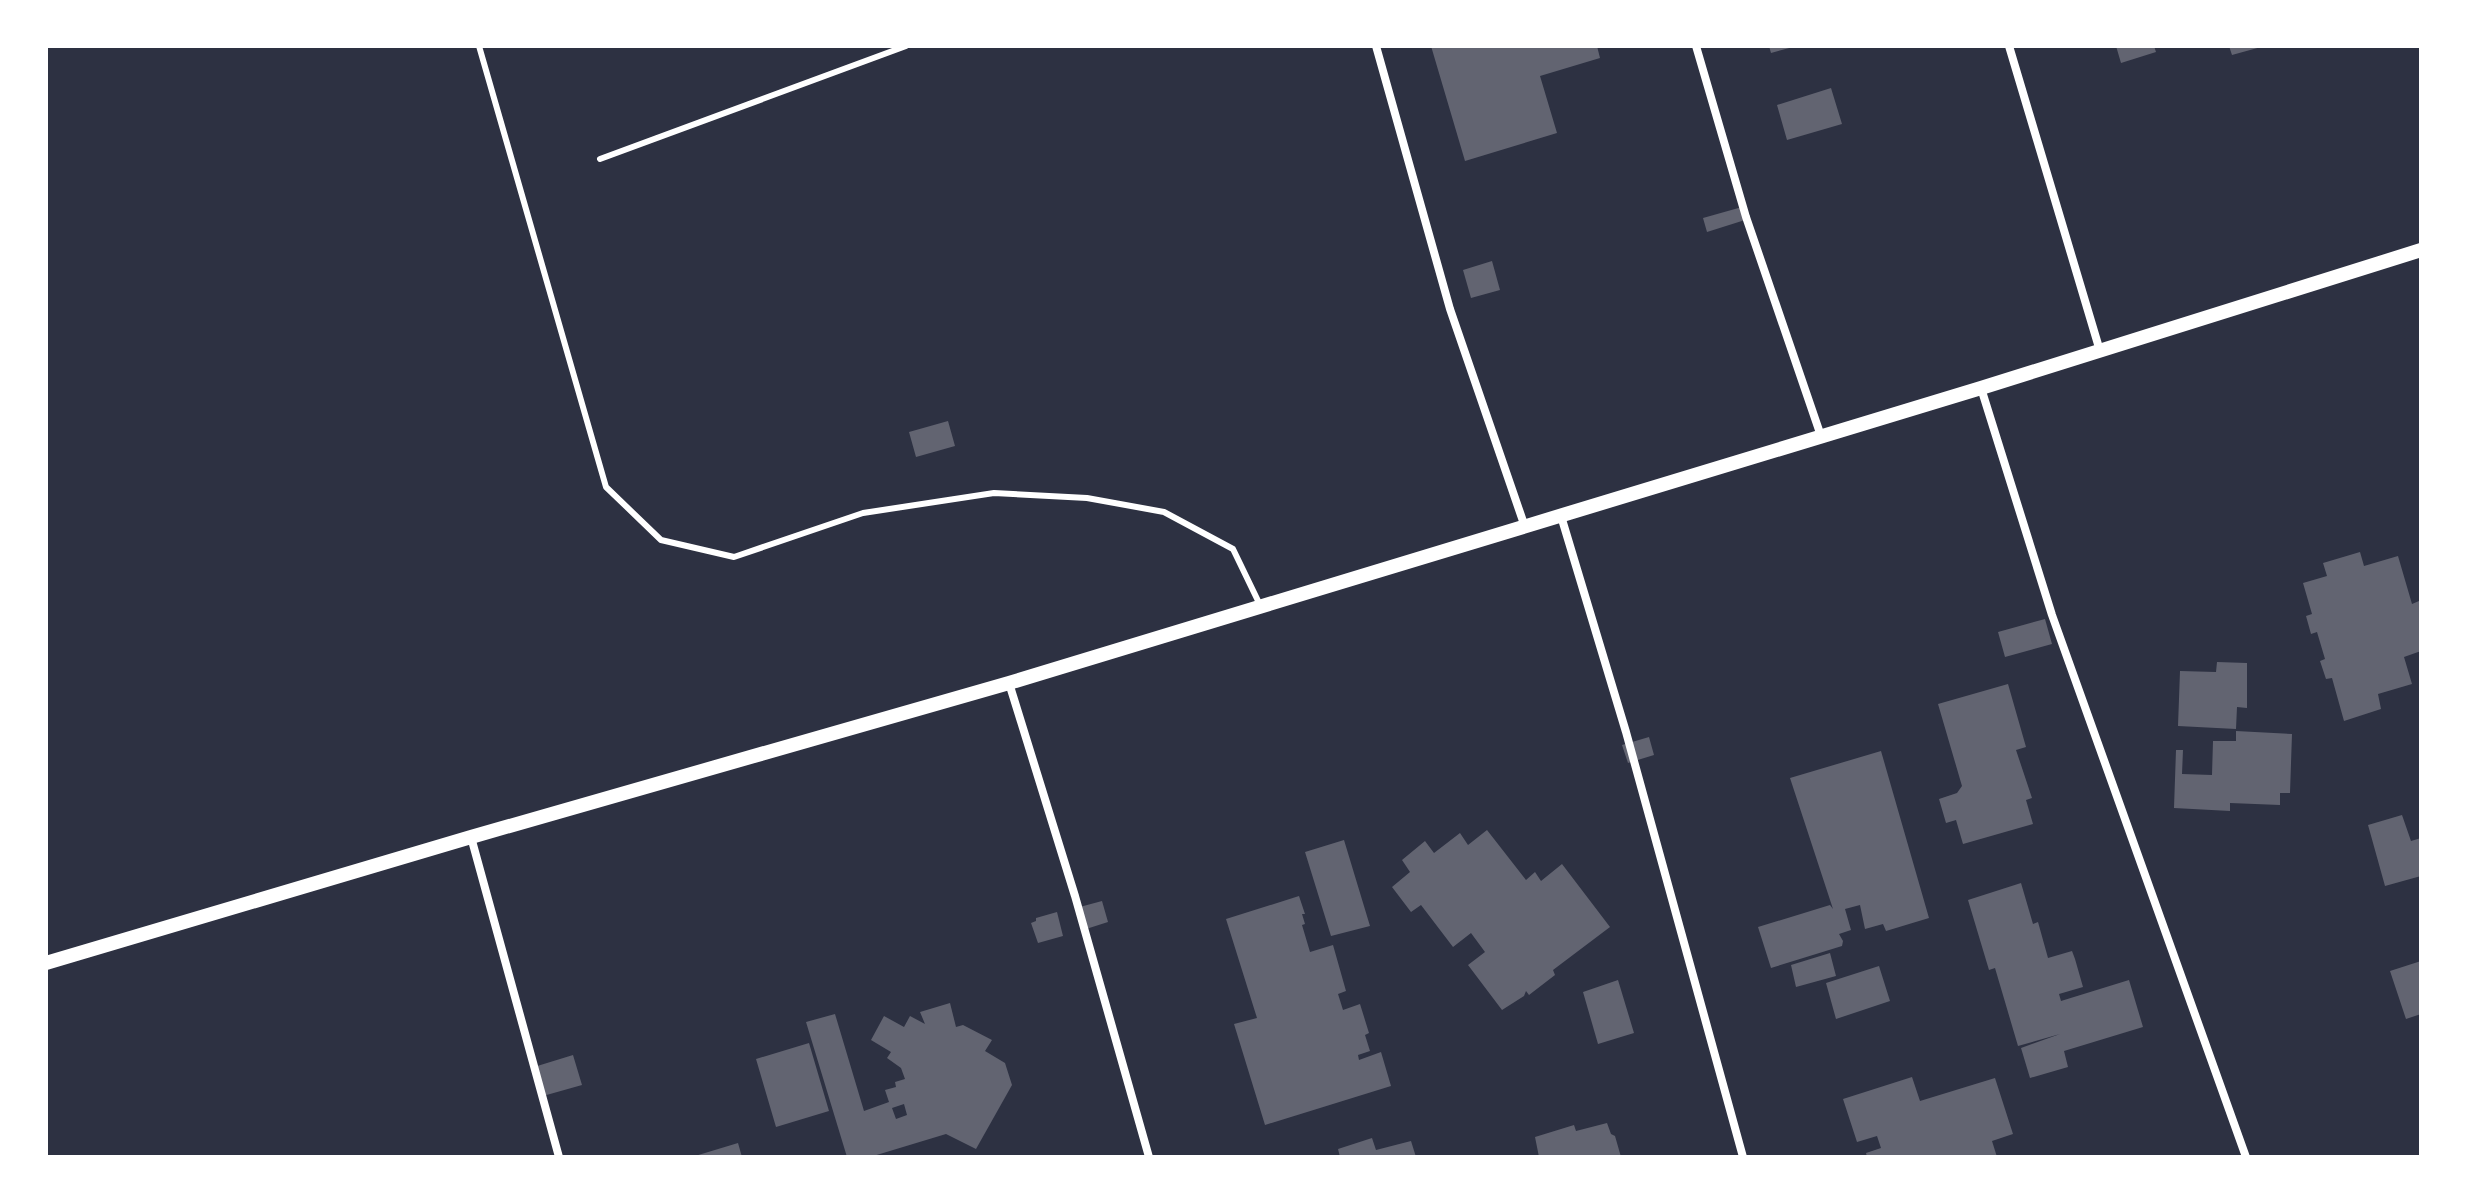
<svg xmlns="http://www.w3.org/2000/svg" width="2467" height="1203" viewBox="0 0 2467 1203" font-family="Barlow,sans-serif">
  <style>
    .building { fill: #626471; fill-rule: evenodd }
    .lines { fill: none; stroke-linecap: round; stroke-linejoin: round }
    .service { stroke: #fff; stroke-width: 6 }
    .minor { stroke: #fff; stroke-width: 8 }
    .tertiary { stroke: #fff; stroke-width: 14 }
  </style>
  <rect width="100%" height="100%" fill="#2d3142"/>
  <!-- building -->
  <path class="building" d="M1431,46h166l3,12 -60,18 17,57 -92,28z
    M1769,46h24v1l-22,6z
    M2116,46h38l2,6 -35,11z
    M2229,46h32v1l-29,8z
    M1831,88l11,36 -55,16 -10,-35z
    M1742,207l3,13 -38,12 -4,-14z
    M1492,261l8,29 -29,8 -8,-28z
    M948,421l7,25 -39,11 -7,-25z
    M2360,552l4,14 34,-10 14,48 7,-3 2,7v43l-17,6 8,27 -34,10 3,15 -37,12 -12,-43 -6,1 -6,-18 5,-2 -8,-27 -6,2 -5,-18 6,-2 -9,-31 24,-7 -4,-13z
    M2045,619l7,25 -47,13 -7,-25z
    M2217,662l30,1v45l-10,-1 -1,22 -58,-3 2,-55 36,1z
    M2008,684l18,63 -10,3 16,48 -6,2 7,24 -70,20 -7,-24 -10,3 -7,-24 18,-6 5,-7 -24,-82z
    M2236,731l56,3 -2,59h-10v12l-50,-2v8l-56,-3 2,-58h7l-1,24 30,1 1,-34h23z
    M1649,737l5,18 -26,8 -6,-18z
    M1881,751l48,167 -43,13 -3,-7 -18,5 -5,-24 -15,4 6,21 -12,4 4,7 -1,5 -71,22 -13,-41 72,-22 3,4 -43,-131z
    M2402,815l9,26 10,-3v38l-36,10 -17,-61z
    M1487,830l39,50 9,-8 6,9 21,-17 48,63 -57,43 2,5 -26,20 -3,-4 -2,5 -22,14 -34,-45 17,-13 -14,-19 -18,14 -32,-42 -10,7 -19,-25 18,-15 -8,-12 23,-19 9,12 26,-20 8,12z
    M1344,840l26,86 -39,10 -26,-84z
    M2021,883l12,41 5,-2 10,36 24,-7 3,8 8,28 -24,7 2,7 68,-21 14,47 -79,24 4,16 -38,11 -9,-30 39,-14 -42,12 -23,-78 -6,2 -21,-70z
    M1299,896l6,18h-3l3,10 -3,1 8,27 23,-7 13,46 -8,3 5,16 17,-6 9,29 -4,2 5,16 -12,4 1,5 22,-8 10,34 -126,39 -31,-101 23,-6 -31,-99z
    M1102,901l6,21 -25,8 -7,-22z
    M1057,912l6,24 -25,7 -7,-20 5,-2v-3z
    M1830,953l6,23 -40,11 -5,-22z
    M2421,961v53l-15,5 -16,-48z
    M1879,966l11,35 -54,18 -10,-36z
    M1618,980l16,53 -36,11 -15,-52z
    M950,1003l6,24 7,-2 29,15 -7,11 20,12 7,22 -36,64 -30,-15 -76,23h-23l-41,-135 29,-8 29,97 25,-9 -4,-12 11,-3 -1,-5 10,-3 -4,-11 -14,-10 4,-6 -20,-12 13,-24 20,11 6,-11 15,8 -5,-12zM904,1104l3,11 -11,4 -4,-11z
    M809,1043l20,68 -53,16 -20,-68z
    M573,1055l9,30 -39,11 -9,-29z
    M1912,1077l8,24 75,-23 18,56 -21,7 5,16h-130l-1,-4 15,-5 -4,-12 -20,6 -14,-43z
    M1607,1123l4,11 4,2 6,21h-82l-4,-20 39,-12 2,6z
    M1372,1138l4,12 35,-9 5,16h-76l-2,-8z
    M738,1143l4,14h-47v-1z"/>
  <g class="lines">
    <!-- service -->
    <path class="service" d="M479,46l127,441 55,53 73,17 129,-44 131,-20 93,5 77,14 69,37 28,58
      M600,159l306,-113"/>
    <!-- minor -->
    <path class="minor" d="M1376,46l74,263 75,218
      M1696,46l50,171 75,219
      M2009,46l91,305
      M1981,388l71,227 194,542
      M1561,516l65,216 117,425
      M1009,683l66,213 74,261
      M471,837l88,320"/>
    <!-- tertiary -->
    <path class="tertiary" d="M46,963l425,-126 538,-154 972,-295 440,-138"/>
  </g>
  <!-- border -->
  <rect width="2467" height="1203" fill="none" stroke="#ffffff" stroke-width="96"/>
</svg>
